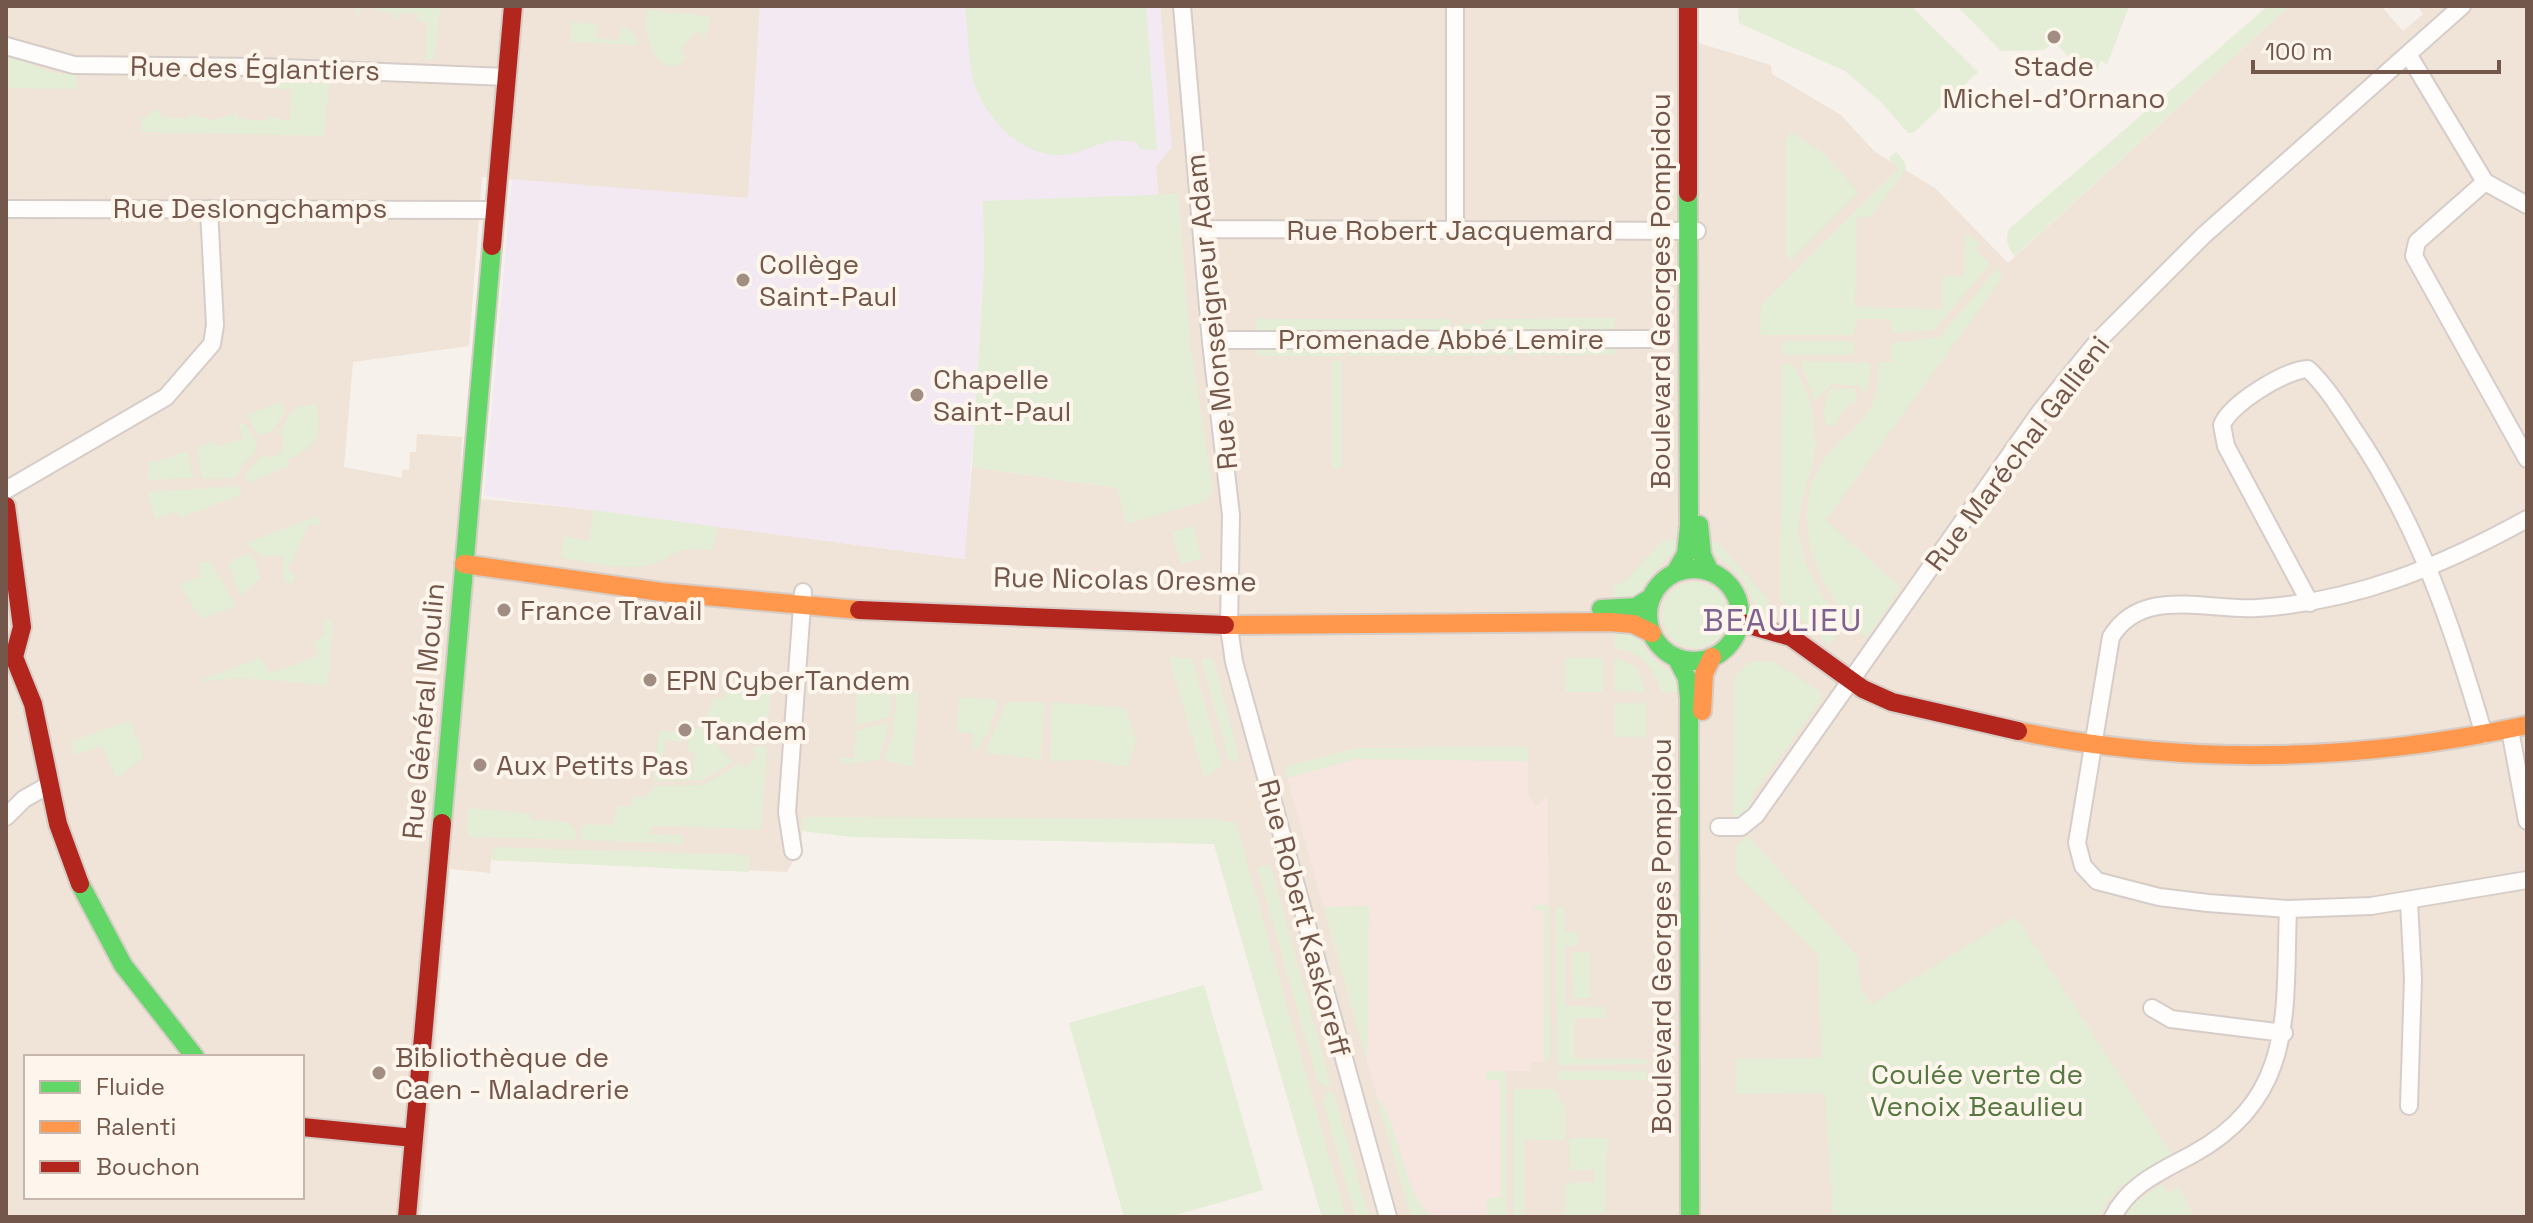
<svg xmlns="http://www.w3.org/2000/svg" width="2533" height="1223" viewBox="0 0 2533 1223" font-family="'Space Grotesk',sans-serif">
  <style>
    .residential { fill: #f0e3d8; fill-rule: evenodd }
    .commercial { fill: #f7e6df }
    .education { fill: #f3e9f2 }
    .green { fill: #e4edd6 }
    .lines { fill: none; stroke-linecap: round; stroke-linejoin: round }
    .street-casing { stroke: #d6cdc8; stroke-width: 20 }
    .fast-casing { stroke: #d6cdc7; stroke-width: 22 }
    .slow-casing { stroke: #d6cdc7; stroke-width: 22 }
    .jam-casing { stroke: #d6cdc7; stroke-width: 22 }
    .street { stroke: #fefdfc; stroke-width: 16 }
    .fast { stroke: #63d668; stroke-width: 18 }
    .slow { stroke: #ff974d; stroke-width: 18 }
    .jam { stroke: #b3261e; stroke-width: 18 }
    .poi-dot { fill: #a28d83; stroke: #fef6ec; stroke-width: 3 }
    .labels { text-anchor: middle; stroke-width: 8; stroke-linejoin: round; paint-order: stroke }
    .poi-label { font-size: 28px; fill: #74574b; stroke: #fef6ec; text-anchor: start }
    .street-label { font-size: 28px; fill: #74574b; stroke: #fef6ec }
    .park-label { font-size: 28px; fill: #567943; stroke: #fef6ec }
    .quarter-label { font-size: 32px; letter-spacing: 2px; fill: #7e6390; stroke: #fef6ec }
  </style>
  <rect width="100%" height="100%" fill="#f7f1eb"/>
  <!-- residential -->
  <path class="residential" d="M6,6h754l-12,193 -266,-22 -13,169 -116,16 -9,105 58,11v-8h7l1,-18h6l1,-18 45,3 -2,60 106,10 398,52 8,-92 145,21 72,-151 -11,-143 -20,1 -2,-28 15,-21 -11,-140h534l1,36 76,23 1,9 69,41 34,37 60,36 73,75 281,-257h92l22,25 20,-17 -5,-8h109v1211h-1205l-108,-373 -241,-25 -170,-2 -2,30 -14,25 -296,-12 -1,13 -40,-4 -29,348h-415zM26,1057h276v140h-276z"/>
  <!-- commercial -->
  <path class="commercial" d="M1356,759l172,2v35l8,10 12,-10 1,114 -5,1v151h-13v9h-25l1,146h-96l-124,-439z"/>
  <!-- education -->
  <path class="education" d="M760,6h400l12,141 -16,20 2,28 -175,6 1,65 -19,293 -481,-63 28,-317 236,19z"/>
  <!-- green -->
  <path class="green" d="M341,6h100l-7,53h-9l2,-37 -9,-1v-8h-20l-1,6h-4v-7h-14l-1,-3 -18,-1v7h-4v-7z
    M965,6h181l11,144 -17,-1 -3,-7c-10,-1 -22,-3 -31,0 -17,5 -30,13 -48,13 -41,0 -78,-43 -86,-80 -4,-23 -4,-46 -7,-69z
    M1738,6h173l67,66 -65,61h-5l-27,-31 -36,-31 -106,-48z
    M1957,6h172l-22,59 -6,-5 -4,11 -13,-13 -8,6 -22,-22 -10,8 -43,1z
    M2289,6l-274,250c-7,-7 -10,-17 -6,-27l258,-222z
    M647,10l64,6 -7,25 -6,-11 -17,18 5,10 -6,7h-14c-19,-12 -21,-34 -19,-55z
    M572,22l25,2 -1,14 23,2 2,-14c10,3 16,9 17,19l-68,-3z
    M6,55l45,17 25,3v14l-70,-1z
    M277,82l53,1 -7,53 -181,-4v-15h8v-6h11v6l28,2v-5l25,6 24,-7v5l28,3 1,-5 23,5 2,-32h-15z
    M1790,132l30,18 39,42 -68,68 -6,-5v-114z
    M1896,152l9,10 1,8 -35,47h-14l-2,90 88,2v-33h21l1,-43 15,11 -5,6 15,14 -56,66 -42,3v-14h-36l-2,16h-94l1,-30 137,-136 -9,-11z
    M1178,194l11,143 24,154 -7,10 -80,23 -9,-36 -145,-21 12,-201 -1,-65z
    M1997,268l6,9 -177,243 75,68 -34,50c-18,-11 -30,-34 -41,-52 -23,-38 -29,-95 2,-132 14,-17 35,-28 44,-50 6,-13 6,-28 7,-42h13v-19l48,-6z
    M1615,318v18h-157v-12h26v-5z
    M1256,319h195l-1,17h-194z
    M1783,341h71v14h-71z
    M1515,343v12l-167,1v-12z
    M1523,343h92v12h-92z
    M1256,344h85l1,12h-86z
    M1332,361h10v107l-10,1z
    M1800,361l71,2 -5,33 -5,-10 -29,-2 -17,16z
    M1791,363c18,21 30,73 22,100 -8,26 -18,52 -13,79 6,31 25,57 43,82l-14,22 -49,-47 2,-235z
    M1831,388l24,1 1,13 -9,4 -14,22 -8,-5c-1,-12 -1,-25 6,-35z
    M281,402l4,10 -12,18 -14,6 -13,-21z
    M316,404c7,30 0,44 -28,55l2,7 -42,17 -3,-9 17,-19 9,3 11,-6 1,-12 -4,-8 16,-24z
    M244,423l12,19v10l-13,12 -7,14 -34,1 -5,-32 17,-6 4,6 25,-9 -5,-13z
    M187,451l6,27 -45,2 1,-19 5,-1 1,3z
    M238,486l3,9 -61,23 -3,-7 -22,8 -7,-23 1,-4z
    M593,510l125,17 -6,24c-39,-8 -37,9 -67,15 -27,4 -57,-4 -84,-8l3,-22 25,5z
    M316,516l5,5 -1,6 -10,-4 -23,47 10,6 -5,9 -8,-5 -1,-24h-22l-15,-13z
    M1193,526l9,32 -21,6 -9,-32z
    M1663,540h20c-15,22 -35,33 -46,58l-24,7 1,-20 11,-4z
    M1706,542h11l51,57 -2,15c-15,-7 -15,-24 -24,-36 -14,-17 -23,-15 -36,-36z
    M249,553l7,8 4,18 -20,17 -11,-30 5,-7z
    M210,561l26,45 -35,13 -22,-35 23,-7 -4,-13z
    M1662 615a33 33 0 1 1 66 0a33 33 0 1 1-66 0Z
    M333,619l-5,66 -87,-7 -45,4 64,-24 10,15 48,-17 -4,-12 11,-12 -2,-10z
    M1615,627l20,7 19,26 22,16 6,16h-21c-6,-23 -21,-42 -46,-43z
    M1169,657l23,1 30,108 -18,12z
    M1615,657l21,10 10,25 -32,-1z
    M1201,658l12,1 27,102h-11z
    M1565,658h38v34h-38z
    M1773,661l47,30 2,8 -70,97 -4,15 -9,7 -6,-5 2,-136 14,-15z
    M746,683l25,1 -4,58 -50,-5 -14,-14 11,-25 10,1 1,-14 21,1z
    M857,688l34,2 -1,27 -35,9z
    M896,690l22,2 -5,75 -29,-7 9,-26z
    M959,697l39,3 -9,31 -13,19 -4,-1 1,-16 -16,-1z
    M1007,702h37l-3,58 -53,-7 -1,-6z
    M1052,702l74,6 10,33 -8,26 -35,-7 -43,1z
    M1615,703h31v34h-31z
    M130,720l14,38 -25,18 -3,1 -14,-31 -28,9 -4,-13z
    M889,722l-10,38 -39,4 -1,-7 15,1 2,-27z
    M700,727l33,35 -31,18 -49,1 6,-50 24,1v10l-17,-2 -6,28 2,9 24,2 1,-7h6l2,-19 -6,-1 -2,-21z
    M752,746l15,1 -6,82 -110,-3v8l31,1v9l-101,-4v-12l6,-4 27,1 2,-19 15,1 2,-11 13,1 9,-11 48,-1 37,-22 5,5 11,-12z
    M1528,747v14l-172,-2 -69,19 -3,-11 72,-19z
    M468,808l63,6v5l36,3 9,9 -1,9 -104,-3 -4,-2z
    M803,817l413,2 20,4 110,394h-24l-108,-373 -362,-7 -51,-6z
    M1748,836l110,121 2,32 12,15 143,-88 159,241 -58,32 -17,28h-266l-8,-124 -89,1 -1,-35 87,-1 -5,-104 -81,-80v-29z
    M494,847l255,8v17l-258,-12z
    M1270,864l61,221 -7,2 -2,-5 -4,1 -61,-216z
    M1534,905h15l1,155h-6v-149l-10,-1z
    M1369,906l-2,156 -43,-155z
    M1556,907h8l1,25h13l-1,14h-12v60l40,1v11h-30v41h72v5l-90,1z
    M1572,952h18l1,46 -18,1z
    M1204,985l59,205 -94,27h-45l-55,-194z
    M1486,1071h20l1,146h-20v-19h14l-1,-118h-14z
    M1558,1071h89v9h-89z
    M1513,1089h41l11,19v32h-41v77h-10z
    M1333,1091l36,126h-14l-32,-117 3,-2 -1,-5z
    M1376,1095c28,36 23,95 57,122h-22z
    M1569,1138h39l-3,74 -17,5h-33l10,-1v-33l29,-1v-12h-24z
    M2162,1184l5,9 12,-7 15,31h-69l10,-15z"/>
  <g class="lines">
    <!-- street casing -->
    <g class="street-casing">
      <path id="street" d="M1182,6l29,336 20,173 -2,112 5,35 154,555
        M1455,6v224
        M6,46l68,19 184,2 249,10
        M2408,54l77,128 42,23
        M2485,182l-68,60 -3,14 113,203
        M6,209l489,1
        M1201,229l496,2
        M1228,340l426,-1
        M6,490l160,-93 46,-53 3,-19 -6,-116
        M2527,519c-85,47 -172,83 -270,89 -50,3 -115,-22 -146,29l-34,206 6,23 14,15 62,16 49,6 80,6 83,-3 156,-26
        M2310,603l-84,-157 -4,-21c8,-21 63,-55 86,-56 18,17 31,38 44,58 65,94 101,200 132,308
        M2510,730l17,91
        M6,817l18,-18 23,-13
        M1719,827h22l15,-12 284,-403 57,-70 107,-107 258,-229
        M793,851l-6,-39 16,-220
        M2409,902l4,76 -4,128
        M2152,1008l19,11 113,14
        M2113,1217c16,-33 49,-46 80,-63 104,-57 91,-144 95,-245"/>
    </g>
    <!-- fast casing -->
    <g class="fast-casing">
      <path id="fast" d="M1699,525l3,30 8,17
        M1648 615a46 46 0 1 1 92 0a46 46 0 1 1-92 0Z
        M1675,573l11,-19 3,-28 -1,-333
        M1601,609l35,-2 16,-10
        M1676,657l11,21 2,20 1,519
        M442,823l50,-577
        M80,884l43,81 72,92"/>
    </g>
    <!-- slow casing -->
    <g class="slow-casing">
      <path id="slow" d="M464,564l197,28 198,18
        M1225,625l384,-3 24,2 19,9
        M1702,711l2,-37 8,-17
        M2018,731c170,35 340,31 509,-6"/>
    </g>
    <!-- jam casing -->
    <g class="jam-casing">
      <path id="jam" d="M1688,6v187
        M492,246l21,-240
        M6,506l16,121 -8,30 19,47 25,120 22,60
        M859,610l366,15
        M1739,622l52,15 72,52 29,13 126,29
        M302,1127l112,11
        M407,1217l35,-394"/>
    </g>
    <!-- street -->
    <use href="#street" class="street"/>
    <!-- fast -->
    <use href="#fast" class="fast"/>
    <!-- slow -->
    <use href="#slow" class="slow"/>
    <!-- jam -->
    <use href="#jam" class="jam"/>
  </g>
  <!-- markers -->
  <g class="poi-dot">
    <circle cx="2054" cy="37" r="8"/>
    <circle cx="743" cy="280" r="8"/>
    <circle cx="917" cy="395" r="8"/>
    <circle cx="504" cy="610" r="8"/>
    <circle cx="650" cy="680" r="8"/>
    <circle cx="685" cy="730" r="8"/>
    <circle cx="480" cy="765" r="8"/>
    <circle cx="379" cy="1073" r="8"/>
  </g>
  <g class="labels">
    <!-- poi labels -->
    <g class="poi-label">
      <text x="2054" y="76" text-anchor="middle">Stade<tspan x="2054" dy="32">Michel-d’Ornano</tspan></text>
      <text x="759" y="274">Collège<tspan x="759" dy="32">Saint-Paul</tspan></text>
      <text x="933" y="389">Chapelle<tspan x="933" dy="32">Saint-Paul</tspan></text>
      <text x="520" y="620">France Travail</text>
      <text x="666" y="690">EPN CyberTandem</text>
      <text x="701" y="740">Tandem</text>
      <text x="496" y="775">Aux Petits Pas</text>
      <text x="395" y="1067">Bibliothèque de<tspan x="395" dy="32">Caen - Maladrerie</tspan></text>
    </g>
    <!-- street labels -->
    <g class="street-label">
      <text transform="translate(255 68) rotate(1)" y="10">Rue des Églantiers</text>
      <text x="250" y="218">Rue Deslongchamps</text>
      <text x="1450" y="240">Rue Robert Jacquemard</text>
      <text transform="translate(1660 291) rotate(-90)" y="10">Boulevard Georges Pompidou</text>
      <text transform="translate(1211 312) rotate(-96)" y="10">Rue Monseigneur Adam</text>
      <text x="1441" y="349">Promenade Abbé Lemire</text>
      <text transform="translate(2017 453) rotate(-53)" y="10">Rue Maréchal Gallieni</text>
      <text transform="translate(1125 579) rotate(1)" y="10">Rue Nicolas Oresme</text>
      <text transform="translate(423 711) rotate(-85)" y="10">Rue Général Moulin</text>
      <text transform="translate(1305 918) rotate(75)" y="10">Rue Robert Kaskoreff</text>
      <text transform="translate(1661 936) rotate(-90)" y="10">Boulevard Georges Pompidou</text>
    </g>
    <!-- park labels -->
    <g class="park-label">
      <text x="1977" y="1084">Coulée verte de<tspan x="1977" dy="32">Venoix Beaulieu</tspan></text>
    </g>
    <!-- quarter labels -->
    <g class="quarter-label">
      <text x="1783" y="631">BEAULIEU</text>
    </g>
  </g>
  <!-- border -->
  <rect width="2533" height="1223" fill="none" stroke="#74574b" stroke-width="16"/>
  <!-- legend -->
  <rect x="24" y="1055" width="280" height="144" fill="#fef6ec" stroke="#c7b6ac" stroke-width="2"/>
  <rect x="40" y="1081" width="40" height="12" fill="#63d668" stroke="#c7b6ac" stroke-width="2"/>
  <text x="96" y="1095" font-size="24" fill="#74574b">Fluide</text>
  <rect x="40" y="1121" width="40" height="12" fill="#ff974d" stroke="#c7b6ac" stroke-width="2"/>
  <text x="96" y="1135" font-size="24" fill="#74574b">Ralenti</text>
  <rect x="40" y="1161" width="40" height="12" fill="#b3261e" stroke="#c7b6ac" stroke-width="2"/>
  <text x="96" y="1175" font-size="24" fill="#74574b">Bouchon</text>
  <!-- scale -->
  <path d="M2253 60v12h246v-12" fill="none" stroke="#74574b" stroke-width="4"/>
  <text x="2265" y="60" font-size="24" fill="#74574b" stroke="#fef6ec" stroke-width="6" paint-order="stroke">100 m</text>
</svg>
